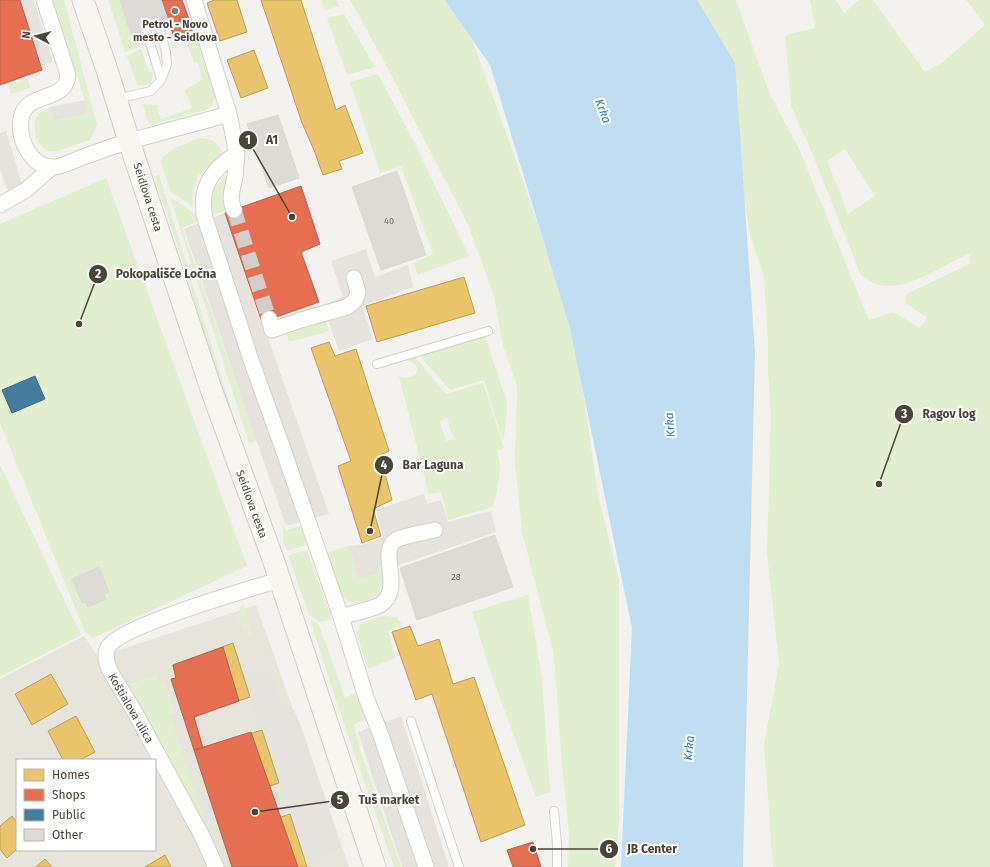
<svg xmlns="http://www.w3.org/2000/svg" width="990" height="867" viewBox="0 0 990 867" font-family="'Fira Sans',sans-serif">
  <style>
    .residential { fill: #e7e4dc; fill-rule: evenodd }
    .green { fill: #e1eecf; fill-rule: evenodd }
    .parking { fill: #e6e3df }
    .water { fill: #c0ddf1 }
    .homes { fill: #e9c46a; stroke: #ba9e5b }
    .shops { fill: #e76f51; stroke: #b8624a }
    .public { fill: #457b9d; stroke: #476a7f }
    .building { fill: #dedbd6; stroke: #dcd9d4 }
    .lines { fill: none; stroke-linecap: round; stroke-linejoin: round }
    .street-tunnel { stroke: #d2cfca; stroke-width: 15; stroke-dasharray: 15 8; stroke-linecap: butt }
    .lane-casing { stroke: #d2d0cb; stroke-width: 10 }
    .street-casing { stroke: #d2d0cb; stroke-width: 17 }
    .secondary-casing { stroke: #d3cfc5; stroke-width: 23 }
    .lane { stroke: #fdfdfc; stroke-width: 8 }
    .street { stroke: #fdfdfc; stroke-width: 15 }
    .secondary { stroke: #f7f6f1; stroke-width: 21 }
    .poi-dot { fill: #868178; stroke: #fff; stroke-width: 1.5 }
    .labels { text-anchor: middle; stroke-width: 4; stroke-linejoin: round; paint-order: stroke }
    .number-label { font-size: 9px; fill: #706a61 }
    .poi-label { font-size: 11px; font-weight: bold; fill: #4b4439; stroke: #fff }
    .street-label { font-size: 11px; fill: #4b4439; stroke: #fff }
    .water-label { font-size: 12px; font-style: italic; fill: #2e7ab2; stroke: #fff }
    .leader { fill: none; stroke: #4b4439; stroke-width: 1.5 }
    .callout-dot { fill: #4b4439; stroke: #fff; stroke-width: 1.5 }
    .mark-label { font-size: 12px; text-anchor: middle; font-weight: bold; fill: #fff }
    .callout-label { font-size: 12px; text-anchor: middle; font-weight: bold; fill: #4b4439; stroke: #fff; stroke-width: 4; stroke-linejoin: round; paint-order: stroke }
  </style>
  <rect width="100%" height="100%" fill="#f4f2ee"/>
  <!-- residential -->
  <path class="residential" d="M256,605l93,262h-349v-188l84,-43 14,21zM17,760h138v90h-138z"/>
  <!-- green -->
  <path class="green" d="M52,0h12l33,125 -7,15 -32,11c-3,0 -9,1 -12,-1 -10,-6 -15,-25 -9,-34 3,-4 9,-7 13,-9l3,14 34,-7 -2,-14z
    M108,0h12l11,35 4,-1 6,12 -16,6z
    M321,0h15l4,6 -15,4z
    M350,0h98l20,28 49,135 52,153 10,47 19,132 21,85v242l-4,45h-47l1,-33 -7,-70 -8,-109 -32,-123 -7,-69 2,-78 -14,-39 -9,-50 -26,-71 -83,-162z
    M696,0h40l34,95 29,54 70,171 24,-8 27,16 7,-10 -21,-15 1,-9 64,-31 -2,-9c-26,10 -66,42 -95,29 -5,-2 -9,-6 -13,-8l-51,-127 -19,-42 -6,-71 30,-7 -5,-28h26l8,13 15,-13h14l52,72 18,-10 42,-37 -19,-25h24v867h-217l-9,-123 15,-80 -12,-111 4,-139 -3,-41v-31l-4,-65 -14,-42 -16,-103zM845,149l30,47 -27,18 -21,-53z
    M344,14l31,53 -28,8 -20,-57z
    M196,37l3,8 4,-1 14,45 -4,16 -7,5 -55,15 -3,-3 -5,-18 13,1 5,14 31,-11 -7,-18 17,-10 -3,-15 -3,-3 -2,1 -6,-17 -1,-6z
    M141,49l8,23h3l1,4 -3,8 -7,1h-6l-10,-29z
    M378,74l38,72 53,110 -51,19 -5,-12 20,-9 -32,-88 -21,7 -30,-91z
    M28,79l2,9 -19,6 -3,-9z
    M199,138c12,0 21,4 23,16l-24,22 -5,18 -1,12 -22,-15 -9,-29 2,-5 8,-7z
    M159,175l78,252 -3,1 -14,-42 -43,-142 -23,-68z
    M226,175h2l-4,24 2,11 -13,5c-5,-15 1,-30 13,-40z
    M106,178l141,388 -154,72 -8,-6 -85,-209v-199z
    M170,197l27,18 2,6 -17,7 75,213 -8,2z
    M326,319l3,12 -40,11 -3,-11z
    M484,334l23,68 -1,22 -3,18 -19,-62 -34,10 -31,-35z
    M414,356l32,38 37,-11 21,65 -7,3c6,19 1,37 -4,56l-45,13 -7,-28 -12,3 -30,-119c19,7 27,-14 5,-16zM447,418l7,21 -8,2 -6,-20z
    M0,465l81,170 -81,42z
    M282,523l4,7 15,-4 6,19 -20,6 -4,-9 1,-7z
    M349,546l9,32 24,-15c1,8 4,18 1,25 -6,13 -31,21 -40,9 -5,-5 -13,-36 -16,-44z
    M307,550l25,69 -13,3 -10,-7 -21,-60z
    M528,595l14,84 8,113 -14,5 -44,-121 -20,-64z
    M243,605l12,35c-12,-8 -21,-20 -14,-34z
    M384,616l13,1 5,8 -14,6 8,27 -28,11 -12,-36 4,-10z
    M310,619l9,6 26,72 12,-4 8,27 -11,4 6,26 41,117h-7l-58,-166z
    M156,675l2,6 6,-1 11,33 -6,2 4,9 31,95 -1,7 -73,-142z"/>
  <!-- parking -->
  <path class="parking" d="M20,0h14l19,62 -12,4z
    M85,100l2,14 -34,7 -3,-14z
    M6,131l16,53 -14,9 -8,-24v-36z
    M225,213l104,301 -43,12 -102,-297z
    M366,249l9,28 33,-12 5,22 -51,19 11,33 -34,12 -16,-46 20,-8 -12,-36z
    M424,494l3,10 14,-4 7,22 43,-11 5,21 -100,34 -14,-3 -6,11 -18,4 -9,-32 12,-1 22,-8 -7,-27z
    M269,669l9,26 17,17 6,14 41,121 -11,4 -19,16h-7l-63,-191z
    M401,716l48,151h-47l-44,-135z"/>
  <!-- water -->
  <path class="water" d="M445,0h252l38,63 20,288 -12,516h-122l11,-239 -62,-300 -80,-263z"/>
  <!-- homes -->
  <path class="homes" d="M214,0h23l10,32 -27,9 -13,-38z
    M261,0h40l35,110 9,-5 18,48 -24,8 3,8 -19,6 -9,-25 -12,-27z
    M254,50l14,38 -27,10 -14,-38z
    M464,277l11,36 -98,29 -11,-36z
    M329,342l6,14 21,-7 33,102 -10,5 5,14 8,30 -19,9 8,27 -19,7 -24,-77 13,-5 -40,-113z
    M410,626l8,20 21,-7 14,45 21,-7 51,148 -44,17 -49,-148 -16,6 -24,-68z
    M233,643l17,54 -58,20 -4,-10 -6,3 -11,-31 5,-1 -3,-13z
    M51,674l17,30 -36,21 -17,-31z
    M76,716l19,36 -15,8h-17l-15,-29z
    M262,730l17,53 -59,19 -5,-15 -8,2 -9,-29 5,-1 -3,-9z
    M290,814l17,53h-74l-7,-22 5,-2 -3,-8z
    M12,816l5,7v26l-10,9 -7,-9v-23z
    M165,855l6,12h-26z
    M45,859l7,8h-16z"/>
  <!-- shops -->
  <path class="shops" d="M0,0h20l22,70 -42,15z
    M161,0h21l11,30 -19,7z
    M301,186l19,58 -19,8 18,50 -57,20 -37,-109z
    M223,647l16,54 -45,16 9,31 -9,2 -23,-71 5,-1 -3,-13z
    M251,732l47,135h-66l-38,-117z
    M533,842l8,25h-28l-6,-17z"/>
  <!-- public -->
  <path class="public" d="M35,376l10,23 -33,14 -10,-23z"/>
  <!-- building -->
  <path class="building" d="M120,0h41l8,23 -38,12z
    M278,115l21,63 -30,10 -22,-64z
    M397,171l29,84 -45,15 -29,-83z
    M495,535l18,52 -96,33 -17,-52z
    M99,567l10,25 -5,2 2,5 -18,8 -3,-5 -3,1 -10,-24z"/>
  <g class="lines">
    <!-- street-tunnel -->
    <path class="street-tunnel" d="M234,210l35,109"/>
    <!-- lane casing -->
    <g class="lane-casing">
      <path id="lane" d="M146,30l15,49
        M117,99l34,-8 10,-11 6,-16 -1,-12 -7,-26
        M377,364l111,-33
        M411,721l48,146
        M554,811l3,33v23"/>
    </g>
    <!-- street casing -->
    <g class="street-casing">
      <path id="street" d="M44,0l24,75c-2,29 -43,15 -47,44 -3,20 9,47 31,48 8,1 18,-5 26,-8 16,-6 32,-12 49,-17 9,-3 19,-5 29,-8 24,-7 49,-13 73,-20l8,40c-16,9 -30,23 -33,41 -1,6 0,14 0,20l47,145 32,89 58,168 26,83 12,30 47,137
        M194,0l35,114
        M0,205l26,-15 26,-23
        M234,210c-6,-15 -1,-19 1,-34 1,-7 1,-14 2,-22
        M269,319l3,11 29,-10 46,-13 8,-6 3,-9 -4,-14
        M341,617c9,-3 32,-8 39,-12 25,-16 -3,-54 16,-65 6,-4 30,-8 39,-10
        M216,867l-14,-31 -65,-120 -28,-47c-3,-8 -5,-16 0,-23 14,-21 141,-57 170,-66"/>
    </g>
    <!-- secondary casing -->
    <g class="secondary-casing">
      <path id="secondary" d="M83,0l24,70 22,71 82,248 62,170 102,308"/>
    </g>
    <!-- lane -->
    <use href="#lane" class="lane"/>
    <!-- street -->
    <use href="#street" class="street"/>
    <!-- secondary -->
    <use href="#secondary" class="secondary"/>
  </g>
  <!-- markers -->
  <circle class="poi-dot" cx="175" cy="11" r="4"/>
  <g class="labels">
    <!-- number labels -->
    <g class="number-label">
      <text x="389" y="224">40</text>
      <text x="456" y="580">28</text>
    </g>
    <!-- poi labels -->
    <g class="poi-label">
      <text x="175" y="28">Petrol - Novo<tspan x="175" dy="13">mesto - Seidlova</tspan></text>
    </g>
    <!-- street labels -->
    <g class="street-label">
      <text transform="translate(148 197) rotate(72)" y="4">Seidlova cesta</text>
      <text transform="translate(252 504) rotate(70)" y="4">Seidlova cesta</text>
      <text transform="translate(131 708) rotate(60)" y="4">Koštialova ulica</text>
    </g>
    <!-- water labels -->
    <g class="water-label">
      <text transform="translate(603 111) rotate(69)" y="4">Krka</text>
      <text transform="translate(670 425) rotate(-95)" y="4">Krka</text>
      <text transform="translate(689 748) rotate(-86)" y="4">Krka</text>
    </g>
  </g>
  <!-- callouts -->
  <path class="leader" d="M292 217L248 140M79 324L98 274M879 484L904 414M370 531L384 465M255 812L340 800M533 849L609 849"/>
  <g class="callout-dot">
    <circle cx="292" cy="217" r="4"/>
    <circle cx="79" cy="324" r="4"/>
    <circle cx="879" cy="484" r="4"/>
    <circle cx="370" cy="531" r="4"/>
    <circle cx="255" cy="812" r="4"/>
    <circle cx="533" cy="849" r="4"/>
    <circle cx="248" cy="140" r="10"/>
    <circle cx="98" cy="274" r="10"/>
    <circle cx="904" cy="414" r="10"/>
    <circle cx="384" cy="465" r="10"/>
    <circle cx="340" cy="800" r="10"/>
    <circle cx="609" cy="849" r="10"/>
  </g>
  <g class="mark-label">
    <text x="248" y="144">1</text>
    <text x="98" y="278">2</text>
    <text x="904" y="418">3</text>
    <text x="384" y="469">4</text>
    <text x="340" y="804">5</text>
    <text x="609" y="853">6</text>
  </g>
  <g class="callout-label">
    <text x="272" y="144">A1</text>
    <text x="166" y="278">Pokopališče Ločna</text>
    <text x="949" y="418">Ragov log</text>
    <text x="433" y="469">Bar Laguna</text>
    <text x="389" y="804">Tuš market</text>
    <text x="652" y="853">JB Center</text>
  </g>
  <!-- legend -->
  <rect x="16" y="759" width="140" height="92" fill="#ffffff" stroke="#b7b4b0"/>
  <rect x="24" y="769" width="20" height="12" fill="#e9c46a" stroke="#b7b4b0"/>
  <text x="52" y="779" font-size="12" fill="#4b4439">Homes</text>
  <rect x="24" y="789" width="20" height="12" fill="#e76f51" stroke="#b7b4b0"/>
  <text x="52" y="799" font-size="12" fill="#4b4439">Shops</text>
  <rect x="24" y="809" width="20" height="12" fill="#457b9d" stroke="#b7b4b0"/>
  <text x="52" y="819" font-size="12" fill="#4b4439">Public</text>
  <rect x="24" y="829" width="20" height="12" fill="#dedbd6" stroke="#b7b4b0"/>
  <text x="52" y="839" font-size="12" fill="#4b4439">Other</text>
  <!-- north arrow -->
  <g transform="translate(36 36) rotate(277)" stroke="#ffffff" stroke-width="3" paint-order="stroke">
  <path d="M0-3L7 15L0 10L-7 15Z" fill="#4b4439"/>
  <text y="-6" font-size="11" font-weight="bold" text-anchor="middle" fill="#4b4439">N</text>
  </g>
</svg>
